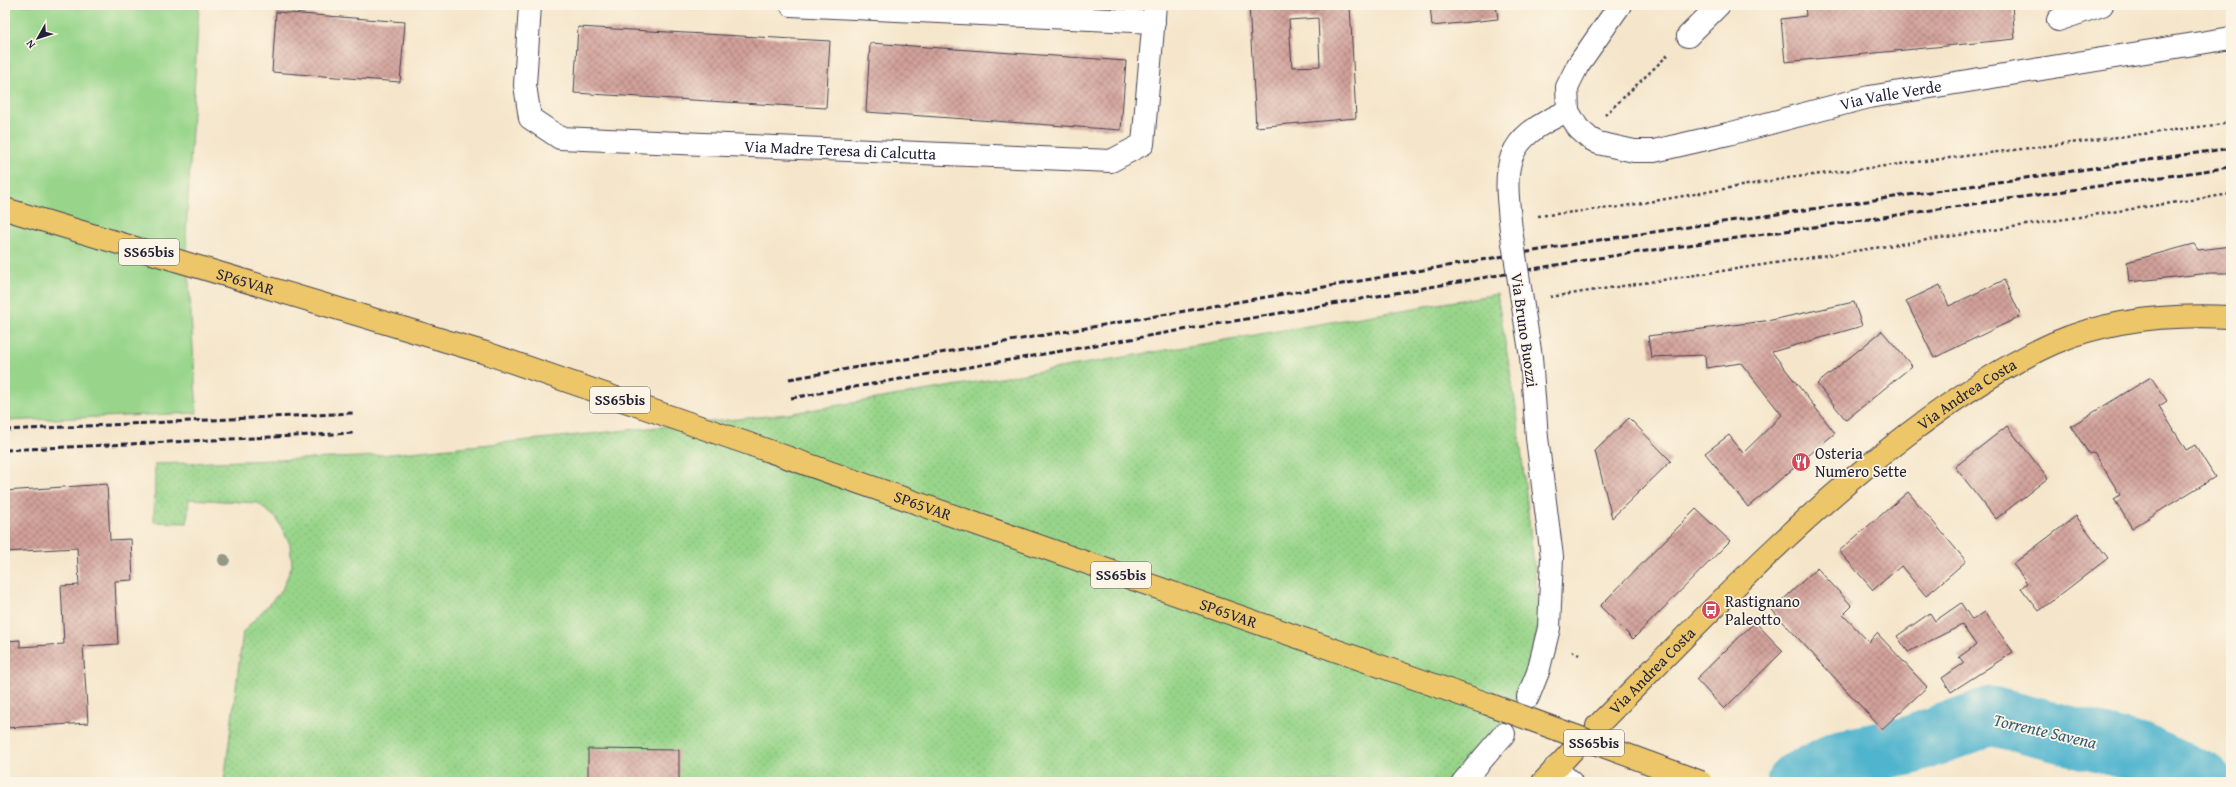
<svg xmlns="http://www.w3.org/2000/svg" width="2236" height="787" viewBox="0 0 2236 787" font-family="'Gentium Book Plus',serif">
  <style>
    .green { fill: #98d58a; stroke: #5d7c62 }
    .park { fill: url(#park-dots); stroke: #5d7c62 }
    .lines { fill: none; stroke-linecap: round; stroke-linejoin: round }
    .river { stroke: #4fb4ce; stroke-width: 59 }
    .building { fill: url(#building-cross-hatch); fill-rule: evenodd }
    .minor-casing { stroke: #423f51; stroke-width: 24 }
    .major-casing { stroke: #423f51; stroke-width: 24 }
    .path { stroke: #423f51; stroke-width: 2.5; stroke-dasharray: 3 3; stroke-linecap: butt }
    .minor { stroke: #fff; stroke-width: 22 }
    .major { stroke: #ecc669; stroke-width: 22 }
    .rail { stroke: #22223b; stroke-width: 3; stroke-dasharray: 6 3; stroke-linecap: butt }
    .minor-bridge-casing { stroke: #423f51; stroke-width: 24; stroke-linecap: butt }
    .major-bridge-casing { stroke: #423f51; stroke-width: 24; stroke-linecap: butt }
    .minor-bridge { stroke: #fff; stroke-width: 22 }
    .major-bridge { stroke: #ecc669; stroke-width: 22 }
    .tree { fill: #949889 }
    .labels { text-anchor: middle; stroke-width: 3.5; stroke-linejoin: round; paint-order: stroke }
    .shield { fill: #fcf5e5; stroke: #63616e; stroke-width: 1 }
    .shield-label { font-size: 15px; font-weight: bold; fill: #22223b }
    .street-label { font-size: 16px; fill: #22223b; stroke: #fcf5e5 }
    .poi-label { font-size: 16px; fill: #22223b; stroke: #fcf5e5; text-anchor: start }
    .water-label { font-size: 17px; font-style: italic; fill: #345c76; stroke: #fcf5e5 }
  </style>
  <defs>
    <pattern id="park-dots" width="8" height="8" patternUnits="userSpaceOnUse"><rect width="8" height="8" fill="#98d58a"/><path d="M2 2h.1M6 6h.1" fill="none" stroke="#83b778" stroke-width="1.8" stroke-linecap="round"/></pattern>
    <pattern id="building-cross-hatch" width="8" height="8" patternUnits="userSpaceOnUse"><rect width="8" height="8" fill="#d1a099"/><path d="M0 0l8 8M0 8l8-8" fill="none" stroke="#a9827e"/></pattern>
  </defs>
  <rect width="100%" height="100%" fill="#fcf5e5"/>
  <filter id="ink" filterUnits="userSpaceOnUse"><feTurbulence type="fractalNoise" baseFrequency=".025" numOctaves="2"/><feDisplacementMap in="SourceGraphic" scale="8" xChannelSelector="R" yChannelSelector="G"/><feConvolveMatrix kernelMatrix="1 2 1 2 8 2 1 2 1" color-interpolation-filters="sRGB"/></filter>
  <filter id="wash" filterUnits="userSpaceOnUse"><feTurbulence type="fractalNoise" baseFrequency=".012" numOctaves="4" result="noise"/><feDisplacementMap in="SourceGraphic" scale="16" xChannelSelector="R" yChannelSelector="G"/><feGaussianBlur stdDeviation="0.9" result="paint"/><feColorMatrix in="noise" values="0 0 0 0 0 0 0 0 0 0 0 0 0 0 0 0 0 1.4 0 .05"/><feComposite in="paint" operator="in"/></filter>
  <g filter="url(#wash)">
    <rect width="100%" height="100%" fill="#f5e6cb"/>
    <!-- green -->
    <path class="green" d="M5,5h194l-13,229 11,179 -192,8z"/>
    <!-- park -->
    <path class="park" d="M1497,294l20,119 23,207 -20,83 -71,79h-1225l19,-150 39,-42 10,-25 -2,-21 -13,-25 -19,-16 -69,-4 -2,24 -33,-1 1,-58 206,-7 426,-43z"/>
    <g class="lines">
      <!-- river -->
      <path class="river" d="M1796,782l45,-23 67,-13 83,-30 148,37 65,29"/>
    </g>
    <g id="blocks">
      <!-- building -->
      <path class="building" d="M1249,5h101l6,113 -100,9zM1318,18l2,48 -28,1 -3,-47z
        M1430,5h66l2,14 -66,7z
        M1805,5h207l3,34 -230,23 -4,-43 25,-3z
        M276,12l129,10 -5,60 -128,-10z
        M578,27l252,14 -4,67 -252,-15z
        M870,43l256,18 -5,69 -255,-18z
        M2194,244l4,6 33,-4v27h-21l-81,9 -2,-20z
        M2004,280l17,36 -87,42 -28,-57 34,-16 9,21z
        M1854,302l8,24 -90,26 63,81 -87,74 -43,-54 24,-18 14,18 39,-38 -41,-52 -35,5 -1,-13 -54,2 -3,-21 124,-16z
        M1882,331l30,35 -66,54 -29,-36z
        M2151,377l16,24 -8,5 27,44 9,-5 20,32 -83,51 -18,-29 6,-4 -26,-43 -5,2 -18,-28z
        M1629,418l42,43 -59,57 -17,-67z
        M2007,426l41,52 -52,41 -41,-52z
        M107,484l3,56 21,-1 2,41 -18,1 3,63 -35,2 5,77 -83,5v-87l15,-1v7l44,-3 -3,-58 18,-1 -2,-37 -72,4v-61z
        M1908,492l58,69 -40,35 -25,-30 -28,24 -34,-39z
        M1696,509l34,32 -97,98 -33,-33z
        M2076,516l32,42 -69,53 -18,-23 6,-5 -14,-19z
        M1817,568l35,38 -9,9 26,27 8,-9 50,54 -45,42 -110,-119z
        M1961,603l11,17 13,-8 28,40 -62,40 -9,-14 22,-15 -5,-6 17,-12 -14,-20 -54,27 -11,-16 33,-23 5,8z
        M1755,622l28,29 -59,58 -28,-30z
        M588,749l91,1v32h-91z"/>
    </g>
  </g>
  <g filter="url(#ink)">
    <use href="#blocks" fill-opacity="0" stroke="#423f51" stroke-width="1"/>
    <g class="lines">
      <!-- minor casing -->
      <g class="minor-casing">
        <g id="minor">
          <path id="s1" d="M530,5l-5,80 5,33 30,20 551,23 32,-17 12,-139"/>
          <path d="M791,5l363,17"/>
          <path id="s2" d="M1620,5l-42,60 -11,22 1,24 10,17 11,10 9,5 36,8h20l74,-17 141,-37 362,-59"/>
          <path d="M2058,20l44,-15"/>
          <path d="M1688,36l31,-31"/>
          <path d="M1511,230c-7,-66 -10,-90 57,-119"/>
          <path d="M1521,294l10,63 6,81 15,119 -3,71 -11,44 -10,25"/>
          <path d="M1555,768l16,14"/>
          <path d="M1463,782l41,-48"/>
        </g>
      </g>
      <!-- major casing -->
      <g class="major-casing">
        <g id="major">
          <path id="s3" d="M5,209l481,144"/>
          <path id="s4" d="M755,446l733,258"/>
          <path id="s5" d="M1597,726c100,-101 197,-205 311,-292 45,-34 94,-68 146,-91 55,-24 118,-29 177,-26"/>
          <path d="M1543,782l30,-32"/>
        </g>
      </g>
      <!-- path -->
      <path class="path" d="M1605,115l63,-60
        M1538,216l81,-9 169,-29 443,-55
        M1550,297l681,-103
        M1572,651l7,4"/>
      <!-- minor -->
      <use href="#minor" class="minor"/>
      <!-- major -->
      <use href="#major" class="major"/>
      <!-- rail -->
      <path class="rail" d="M789,379l803,-138 639,-93
        M791,398l800,-139 640,-92
        M5,430l349,-17
        M5,450l350,-17"/>
      <!-- minor-bridge casing -->
      <g class="minor-bridge-casing">
        <path id="minor-bridge" d="M1511,230l10,64"/>
      </g>
      <!-- major-bridge casing -->
      <g class="major-bridge-casing">
        <path id="major-bridge" d="M486,353l269,93
          M1488,704l213,78"/>
      </g>
      <!-- minor-bridge -->
      <use href="#minor-bridge" class="minor-bridge"/>
      <!-- major-bridge -->
      <use href="#major-bridge" class="major-bridge"/>
    </g>
    <!-- trees -->
    <circle class="tree" cx="224" cy="560" r="6"/>
  </g>
  <!-- icons -->
  <defs>
    <g id="restaurant-disc" transform="scale(1)"><circle r="9.5" fill="#d1495b" stroke="#fcf5e5"/><path d="M-5-6h1v4h1v-4h1v4h1v-4h1v5L-1.5 .5V6h-2V.5L-5-1ZM5-6V6H3V1.5H1.5Q1.5-4 5-6Z" fill="#fff"/></g>
    <g id="bus-disc" transform="scale(1)"><circle r="9.5" fill="#d1495b" stroke="#fcf5e5"/><path d="M-5-6H5V4H4V6H2V4H-2V6H-4V4H-5ZM-3.5-4V0h7V-4ZM-3.5 1.2v1.5H-2V1.2ZM2 1.2v1.5H3.5V1.2Z" fill="#fff"/></g>
  </defs>
  <g fill-rule="evenodd">
    <use href="#restaurant-disc" x="1801" y="462"/>
    <use href="#bus-disc" x="1711" y="610"/>
  </g>
  <g class="labels">
    <!-- shield labels -->
    <g class="shield">
      <rect x="119" y="239" width="60" height="26" rx="3"/>
      <rect x="590" y="387" width="60" height="26" rx="3"/>
      <rect x="1091" y="562" width="60" height="26" rx="3"/>
      <rect x="1564" y="730" width="60" height="26" rx="3"/>
    </g>
    <g class="shield-label">
      <text x="149" y="257">SS65bis</text>
      <text x="620" y="405">SS65bis</text>
      <text x="1121" y="580">SS65bis</text>
      <text x="1594" y="748">SS65bis</text>
    </g>
    <!-- street labels -->
    <g class="street-label">
      <text dy="6" stroke="none"><textPath href="#s2" startOffset="467">Via Valle Verde</textPath></text>
      <text dy="6" stroke="none"><textPath href="#s1" startOffset="430">Via Madre Teresa di Calcutta</textPath></text>
      <text dy="6" stroke="none"><textPath href="#s3" startOffset="251">SP65VAR</textPath></text>
      <text transform="translate(1525 330) rotate(82)" y="6">Via Bruno Buozzi</text>
      <text dy="6" stroke="none"><textPath href="#s5" startOffset="498">Via Andrea Costa</textPath></text>
      <text dy="6" stroke="none"><textPath href="#s4" startOffset="178">SP65VAR</textPath></text>
      <text dy="6" stroke="none"><textPath href="#s4" startOffset="502">SP65VAR</textPath></text>
      <text dy="6" stroke="none"><textPath href="#s5" startOffset="78">Via Andrea Costa</textPath></text>
    </g>
    <!-- poi labels -->
    <g class="poi-label">
      <text x="1815" y="459">Osteria<tspan x="1815" dy="18">Numero Sette</tspan></text>
      <text x="1725" y="607">Rastignano<tspan x="1725" dy="18">Paleotto</tspan></text>
    </g>
    <!-- water labels -->
    <g class="water-label">
      <text transform="translate(2045 731) rotate(13)" y="6">Torrente Savena</text>
    </g>
  </g>
  <!-- margin -->
  <rect width="2236" height="787" fill="none" stroke="#fcf5e5" stroke-width="20"/>
  <!-- north arrow -->
  <g transform="translate(38 38) rotate(231)" stroke="#fcf5e5" stroke-width="3" paint-order="stroke">
  <path d="M0-3L7 15L0 10L-7 15Z" fill="#22223b"/>
  <text y="-6" font-size="11" font-weight="bold" text-anchor="middle" fill="#22223b">N</text>
  </g>
</svg>
